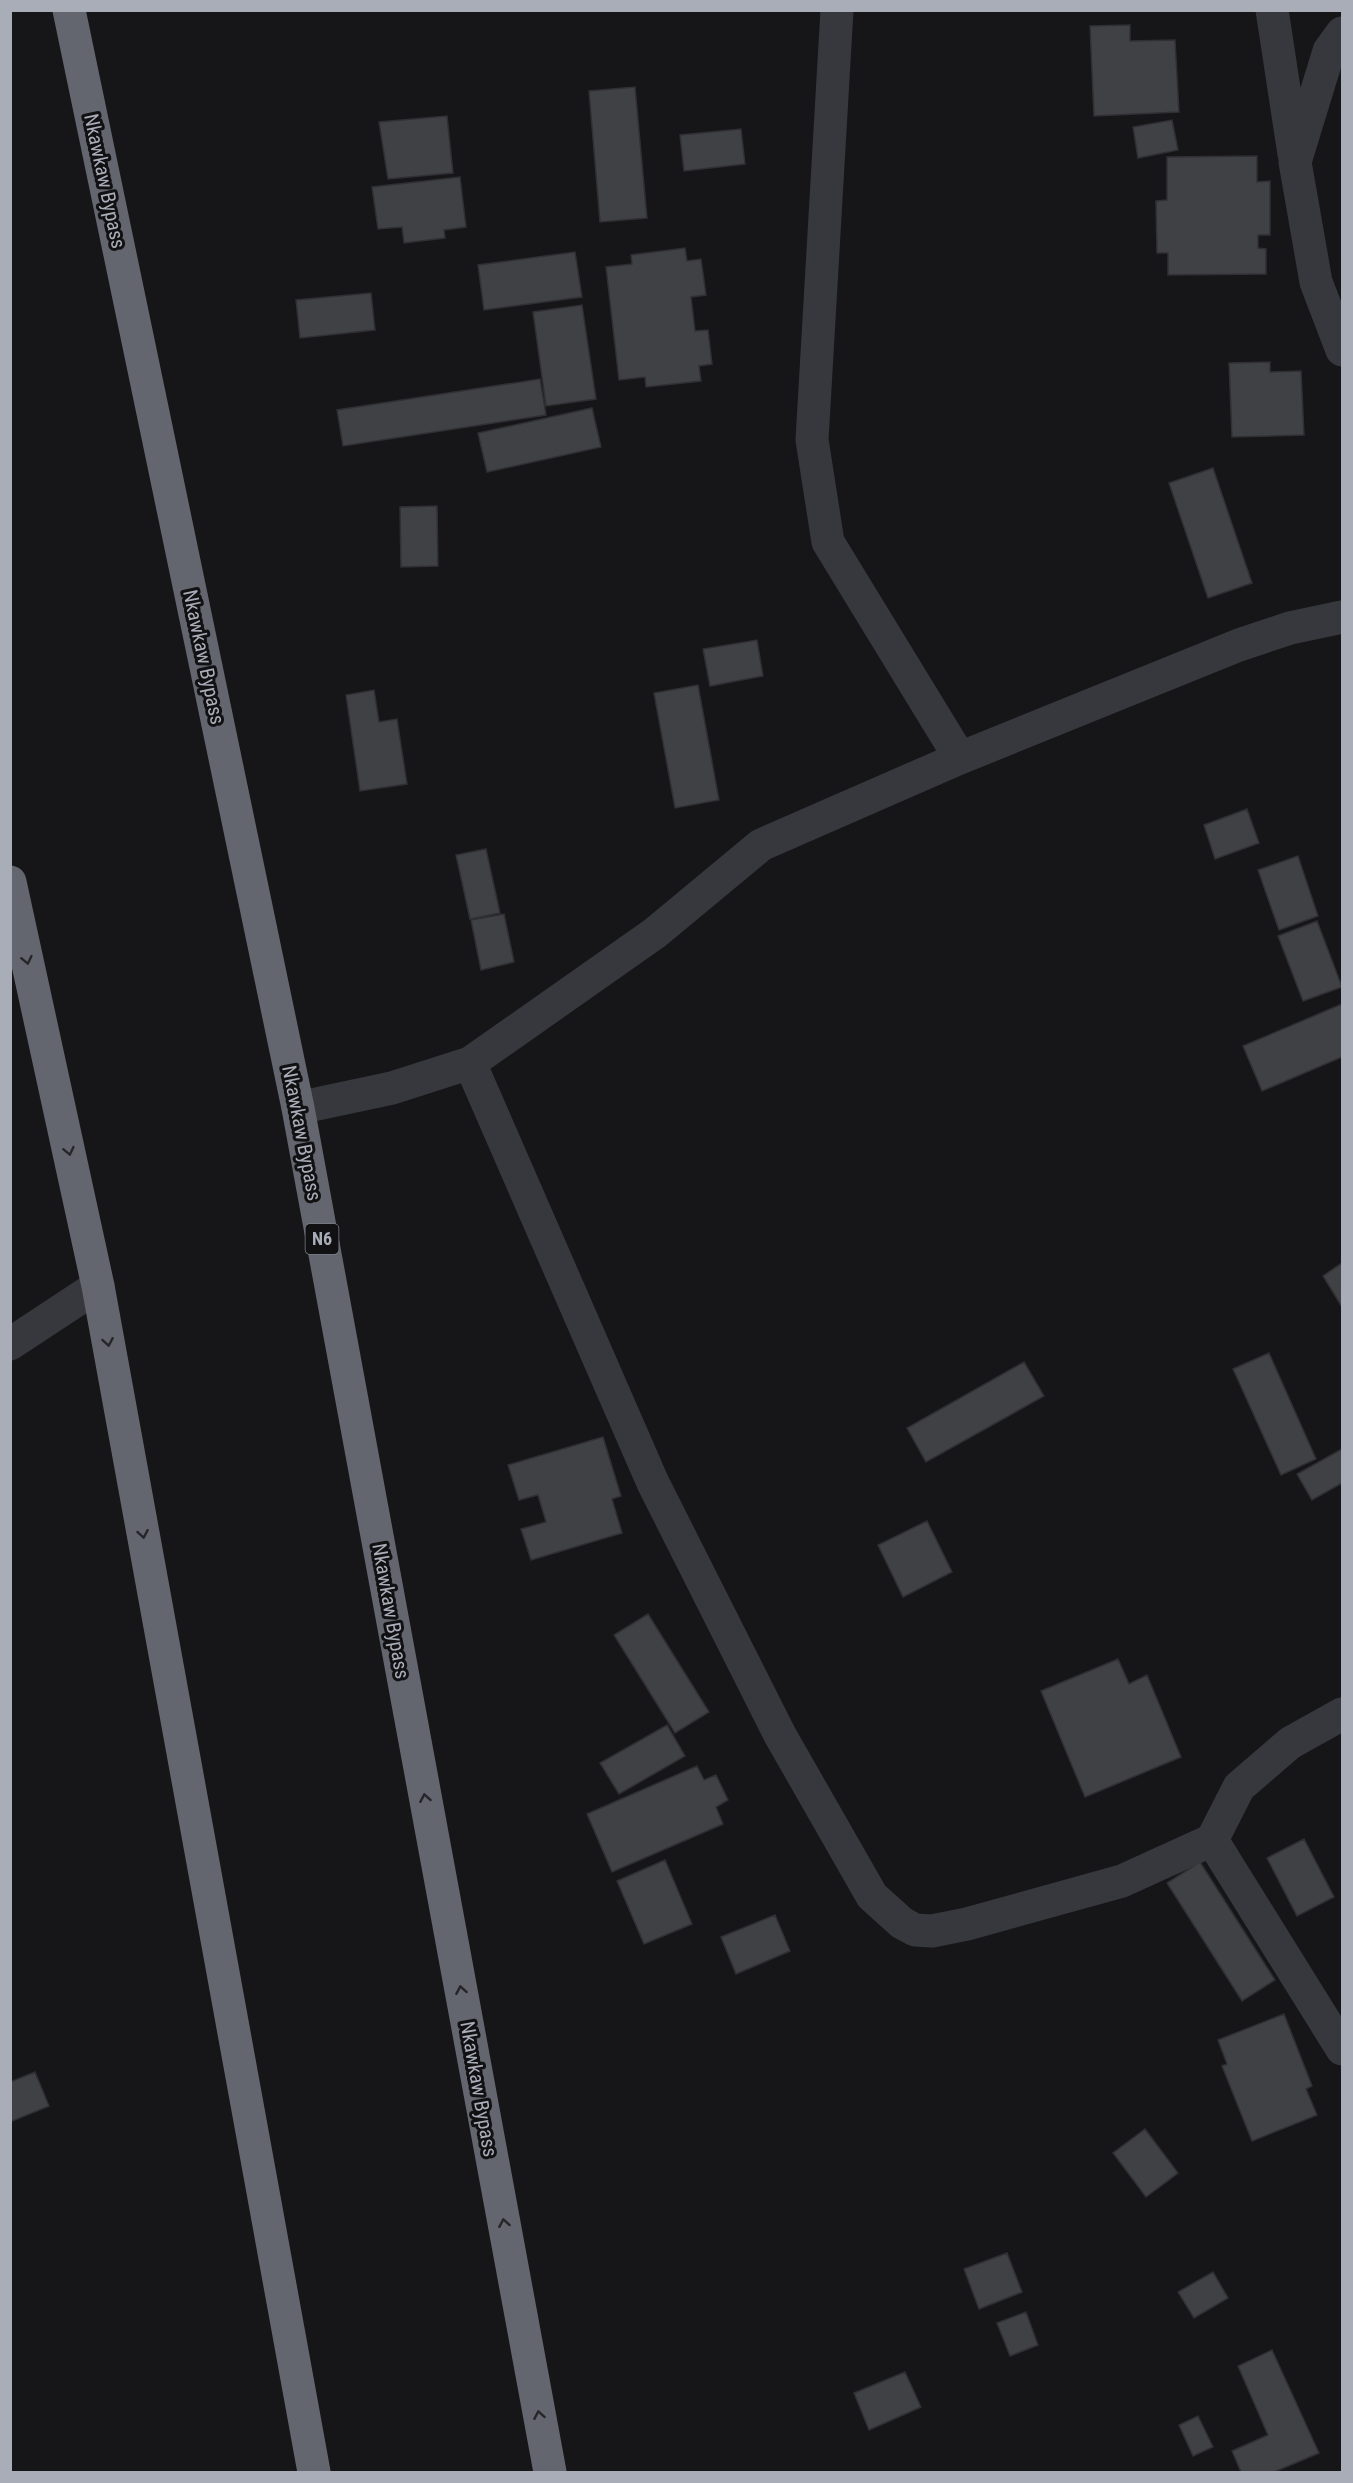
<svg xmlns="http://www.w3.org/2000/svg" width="1353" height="2483" viewBox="0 0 1353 2483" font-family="'Roboto Condensed',sans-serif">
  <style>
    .building { fill: #404145; stroke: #303034; stroke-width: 1.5 }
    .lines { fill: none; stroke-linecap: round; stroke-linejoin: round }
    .minor { stroke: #37383d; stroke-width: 33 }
    .highway { stroke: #63666e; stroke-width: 33 }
    .oneway { stroke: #26262a }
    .labels { text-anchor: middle; stroke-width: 6; stroke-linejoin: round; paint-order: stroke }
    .shield { fill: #111113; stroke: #7b7e86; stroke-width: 1.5 }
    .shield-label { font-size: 18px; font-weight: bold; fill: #a8adb8 }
    .street-label { font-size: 20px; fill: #a8adb8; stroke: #111113 }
  </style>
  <rect width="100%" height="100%" fill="#161618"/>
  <!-- building -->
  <path class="building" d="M1130,25v16l45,-1 4,72 -85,4 -4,-90z
    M635,87l12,131 -47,4 -11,-131z
    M447,116l6,57 -65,6 -9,-57z
    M1172,120l6,30 -40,8 -5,-31z
    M741,129l4,35 -61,7 -4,-36z
    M1257,156v26l13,-1v54h-12v13l8,1v25l-98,1v-22h-11l-1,-52 11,-1v-43z
    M460,177l6,50 -22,3 1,8 -41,5 -2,-16 -24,2 -6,-42z
    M685,248l2,13 14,-2 5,36 -15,2 4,34 13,-1 4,34 -13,2 2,15 -55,6 -1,-10 -26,3 -13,-113 26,-3 -1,-9z
    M575,252l7,45 -98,13 -6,-45z
    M371,293l4,37 -75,8 -4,-38z
    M582,305l14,94 -50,7 -13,-94z
    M1270,362v10l31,-1 3,64 -72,2 -3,-74z
    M540,379l6,36 -203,31 -6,-36z
    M592,408l9,39 -114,25 -9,-39z
    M1213,468l39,115 -44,15 -39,-115z
    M437,506l1,60 -37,1 -1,-60z
    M757,640l6,36 -53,10 -7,-37z
    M698,685l21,115 -44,8 -21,-115z
    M374,690l5,32 18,-3 10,65 -47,7 -14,-96z
    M1247,809l12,34 -44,16 -11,-34z
    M486,849l14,64 -30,6 -14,-64z
    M1298,856l20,60 -39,14 -21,-60z
    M504,914l10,48 -33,8 -10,-50z
    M1317,921l25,66 -39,14 -25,-65z
    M1342,1004v53l-80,34 -19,-45z
    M1342,1263v44l-19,-31z
    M1269,1353l47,106 -35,16 -48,-106z
    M1024,1362l20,34 -118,66 -19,-34z
    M603,1437l18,59 -9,3 10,34 -91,27 -10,-31 25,-7 -8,-27 -19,5 -11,-35z
    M1342,1449v34l-30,17 -15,-26z
    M927,1521l25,51 -49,25 -25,-52z
    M648,1614l61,98 -34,21 -61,-98z
    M1118,1659l11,25 18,-9 34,82 -96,40 -44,-106z
    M667,1725l18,31 -66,38 -19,-31z
    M697,1766l7,14 12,-5 12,25 -12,7 7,17 -111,48 -25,-58z
    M1304,1839l30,58 -37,19 -30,-58z
    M665,1860l27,64 -48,20 -27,-63z
    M1200,1862l75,118 -33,21 -75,-118z
    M775,1915l15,36 -54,23 -15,-37z
    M1284,2014l28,72 -6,3 11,26 -65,26 -30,-75 5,-2 -9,-24z
    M35,2072l14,34 -39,16v-40z
    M1145,2129l33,44 -32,24 -33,-44z
    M1007,2253l15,39 -43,17 -15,-40z
    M1213,2272l15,26 -34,20 -16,-26z
    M1026,2312l12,33 -28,11 -13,-33z
    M1272,2350l47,103 -45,19h-33l-9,-21 36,-16 -30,-69z
    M905,2372l16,35 -52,23 -15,-37z
    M1198,2416l15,31 -20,9 -14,-31z"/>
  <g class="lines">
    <!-- minor -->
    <path class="minor" d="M837,10l-25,430 16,102 132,216
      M1272,10l22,144
      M1342,33l-13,18 -34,111 21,120 26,68
      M470,1063l183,420 127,252 92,161 30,27 13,7 17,1 35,-7 155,-43 90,-41 27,-53 51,-44 52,-29
      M298,1108l94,-20 78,-25 185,-130 106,-88 199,-87 279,-113 51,-17 52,-11
      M10,1344l88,-58
      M1212,1840l130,209"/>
    <!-- highway -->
    <path class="highway" d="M69,10l229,1098 252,1364
      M10,882l88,404 216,1186"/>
  </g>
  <!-- one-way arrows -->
  <defs><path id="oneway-chevron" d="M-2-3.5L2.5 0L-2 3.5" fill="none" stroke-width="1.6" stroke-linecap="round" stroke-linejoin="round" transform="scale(1.5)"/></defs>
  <g class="oneway">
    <use href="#oneway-chevron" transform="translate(27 960) rotate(78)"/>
    <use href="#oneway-chevron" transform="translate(69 1151) rotate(78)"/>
    <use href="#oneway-chevron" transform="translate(108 1342) rotate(80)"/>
    <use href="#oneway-chevron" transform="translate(143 1534) rotate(80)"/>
    <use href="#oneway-chevron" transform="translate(425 1798) rotate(-100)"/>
    <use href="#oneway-chevron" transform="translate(461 1990) rotate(-100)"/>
    <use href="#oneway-chevron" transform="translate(504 2223) rotate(-100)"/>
    <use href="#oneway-chevron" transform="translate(539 2415) rotate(-100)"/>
  </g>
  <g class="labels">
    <!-- shield labels -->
    <rect class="shield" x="305.5" y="1224" width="33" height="30" rx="4.5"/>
    <g class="shield-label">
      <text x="322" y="1245">N6</text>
    </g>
    <!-- street labels -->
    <g class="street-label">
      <text transform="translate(105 181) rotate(78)" y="7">Nkawkaw Bypass</text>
      <text transform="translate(204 657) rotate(78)" y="7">Nkawkaw Bypass</text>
      <text transform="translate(302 1133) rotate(79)" y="7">Nkawkaw Bypass</text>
      <text transform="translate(391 1611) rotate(80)" y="7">Nkawkaw Bypass</text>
      <text transform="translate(479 2089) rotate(80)" y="7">Nkawkaw Bypass</text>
    </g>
  </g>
  <!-- border -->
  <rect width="1353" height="2483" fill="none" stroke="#a8adb8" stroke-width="24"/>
</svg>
